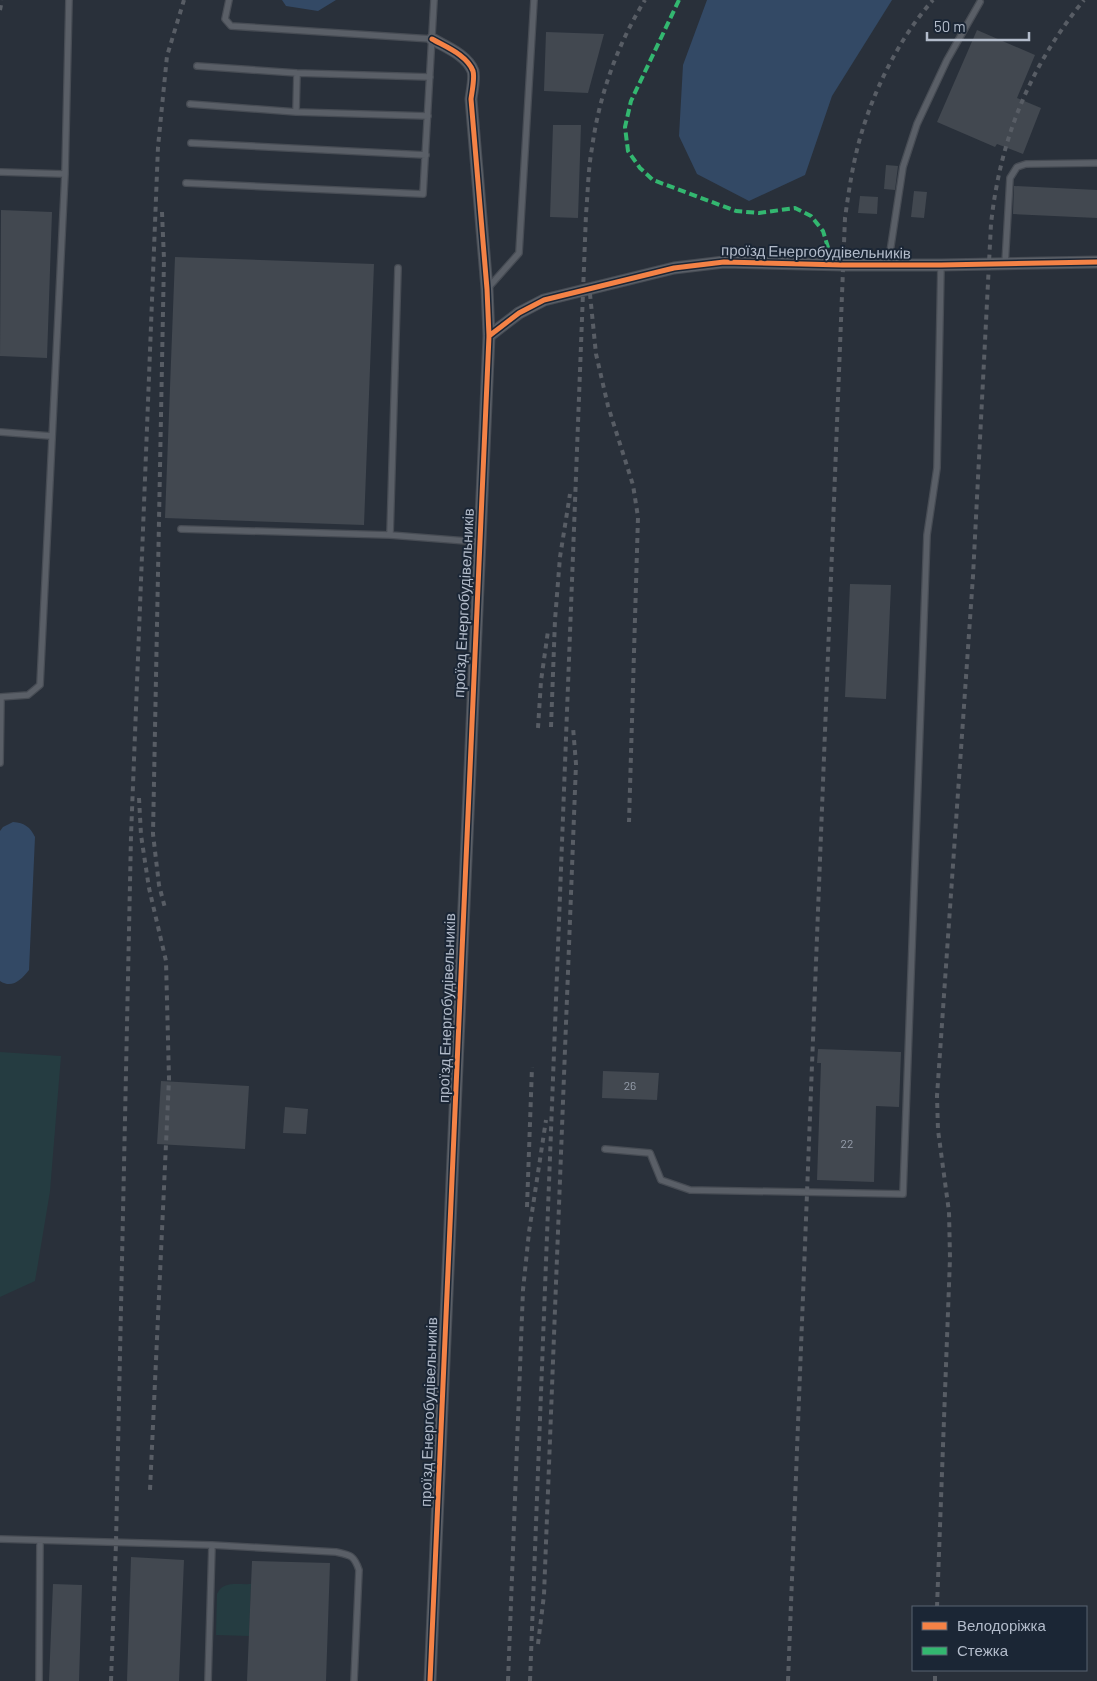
<svg xmlns="http://www.w3.org/2000/svg" width="1097" height="1681" viewBox="0 0 1097 1681" font-family="Barlow,sans-serif">
  <style>
    .green { fill: #253c41 }
    .water { fill: #334965 }
    .building { fill: #424850 }
    .lines { fill: none; stroke-linecap: round; stroke-linejoin: round }
    .lane-casing { stroke: #474c54; stroke-width: 8 }
    .street-casing { stroke: #474c54; stroke-width: 13 }
    .lane { stroke: #5a5f67; stroke-width: 5.5 }
    .street { stroke: #5a5f67; stroke-width: 11 }
    .rail { stroke: #585d65; stroke-width: 4; stroke-dasharray: 5 5; stroke-linecap: butt }
    .quiet { stroke: #33b770; stroke-width: 4; stroke-dasharray: 8 4; stroke-linecap: butt }
    .cycleway-casing { stroke: #1b2635; stroke-width: 8 }
    .cycleway { stroke: #f48246; stroke-width: 5 }
    .labels { text-anchor: middle; stroke-width: 4; stroke-linejoin: round; paint-order: stroke }
    .number-label { font-size: 12px; fill: #979fac }
    .street-label { font-size: 15px; fill: #b3bccb; stroke: #1b2635 }
  </style>
  <rect width="100%" height="100%" fill="#29303a"/>
  <!-- green -->
  <path class="green" d="M0,1052l61,4 -11,135 -15,90 -35,16z
    M251,1584l-2,52 -33,-1 1,-41c6,-14 21,-9 34,-10z"/>
  <!-- water -->
  <path class="water" d="M282,0h54l-18,11 -32,-5z
    M707,0h185l-60,96 -27,79 -56,26 -52,-27 -18,-38 4,-71z
    M13,822c12,1 17,5 22,15l-6,133c-8,10 -17,19 -29,11v-150l3,-4z"/>
  <!-- building -->
  <path class="building" d="M977,30l58,25 -18,43 24,10 -18,46 -26,-10 -2,3 -58,-25z
    M546,32l58,2 -16,59 -44,-2z
    M553,125h28l-3,93 -28,-1z
    M886,165l12,1 -3,24 -11,-1z
    M1014,186l83,4v28l-84,-4z
    M914,191l13,1 -3,26 -13,-1z
    M860,196l18,1 -1,17 -19,-1z
    M1,210l51,2 -5,146 -47,-2z
    M175,257l199,7 -10,261 -199,-7z
    M850,584l41,1 -5,114 -41,-2z
    M818,1049l83,3 -2,55 -23,-1 -2,76 -57,-2 4,-117h-4z
    M603,1071l56,2 -2,27 -55,-2z
    M161,1081l88,5 -4,63 -88,-5z
    M285,1107l23,2 -2,25 -23,-1z
    M131,1557l53,3 -5,121h-52z
    M252,1561l78,2 -4,118h-79z
    M53,1584l29,1 -3,96h-30z"/>
  <g class="lines">
    <!-- lane casing -->
    <g class="lane-casing">
      <path id="lane" d="M229,0l-4,19 6,7 201,13
        M197,66l100,7 133,4
        M190,104l106,8 132,4
        M296,112l1,-39
        M191,143l235,12
        M0,172l65,2
        M186,183l237,11 11,-194
        M1005,264l5,-86 7,-11 9,-3 71,-1
        M888,265l15,-98 14,-43 30,-64 33,-58
        M488,288l31,-35 15,-253
        M0,432l51,4
        M181,529l209,6 89,7
        M390,535l8,-267
        M0,697l28,-2 12,-10 25,-511 4,-174
        M0,763l1,-66
        M605,1149l45,4 11,27 29,10 213,4 24,-659 10,-67 4,-203
        M0,1539l212,6 -4,136
        M212,1545l124,7c14,3 18,3 23,18l-5,111
        M39,1681l1,-140"/>
    </g>
    <!-- street casing -->
    <g class="street-casing">
      <path id="street" d="M489,336l30,-23 25,-13 130,-32 50,-6 119,3h98l156,-3
        M430,1681l59,-1345 -2,-47 -16,-190c1,-8 4,-21 2,-28 -6,-16 -27,-24 -41,-32"/>
    </g>
    <!-- lane -->
    <use href="#lane" class="lane"/>
    <!-- street -->
    <use href="#street" class="street"/>
    <!-- rail -->
    <path class="rail" d="M0,10l2,-10
      M162,212l2,47 -11,575 6,51 6,23
      M589,284l7,70 12,52 25,79 5,32 -9,305
      M551,727l4,-107 5,-63 10,-63
      M538,728l3,-47 7,-50
      M139,798l2,37 8,53 17,73 3,118 -19,411
      M527,1207l5,-140
      M937,1607l13,-349 -1,-46 -11,-82 -1,-34 36,-520 18,-352c9,-85 39,-158 93,-224
      M538,1644l6,-49 32,-831 -3,-37
      M111,1681l5,-138 15,-707 27,-689 9,-91 17,-56
      M508,1681l15,-391 6,-58 17,-112
      M530,1681l56,-1467c2,-22 2,-44 6,-66 7,-52 25,-103 53,-148
      M788,1681l57,-1463c3,-21 6,-43 11,-64 12,-53 41,-114 77,-154
      M935,1681v-11"/>
    <!-- quiet -->
    <path class="quiet" d="M679,0l-48,101 -6,26 3,24 12,17 13,12 83,31 23,2 36,-5 16,8 12,15 10,33"/>
    <!-- cycleway casing -->
    <g class="cycleway-casing">
      <path id="cycleway" d="M489,336l30,-23 25,-13 130,-32 50,-6 119,3h98l156,-3
        M430,1681l59,-1345 -2,-47 -16,-190c1,-8 4,-21 2,-28 -6,-16 -27,-24 -41,-32"/>
    </g>
    <!-- cycleway -->
    <use href="#cycleway" class="cycleway"/>
  </g>
  <g class="labels">
    <!-- number labels -->
    <g class="number-label">
      <text x="630" y="1090">26</text>
      <text x="847" y="1148">22</text>
    </g>
    <!-- street labels -->
    <g class="street-label">
      <text transform="translate(816 252) rotate(1)" y="5">проїзд Енергобудівельників</text>
      <text transform="translate(464 603) rotate(-87)" y="5">проїзд Енергобудівельників</text>
      <text transform="translate(447 1008) rotate(-88)" y="5">проїзд Енергобудівельників</text>
      <text transform="translate(429 1412) rotate(-88)" y="5">проїзд Енергобудівельників</text>
    </g>
  </g>
  <!-- legend -->
  <rect x="912" y="1606" width="175" height="65" fill="#1b2635" stroke="#586271"/>
  <rect x="922" y="1622" width="25" height="8" fill="#f48246" stroke="#586271"/>
  <text x="957" y="1631" font-size="15" fill="#b3bccb">Велодоріжка</text>
  <rect x="922" y="1647" width="25" height="8" fill="#33b770" stroke="#586271"/>
  <text x="957" y="1656" font-size="15" fill="#b3bccb">Стежка</text>
  <!-- scale -->
  <path d="M927 32v8h102v-8" fill="none" stroke="#b3bccb" stroke-width="2.5"/>
  <text x="934" y="32" font-size="15" fill="#b3bccb" stroke="#1b2635" stroke-width="4" paint-order="stroke">50 m</text>
</svg>
